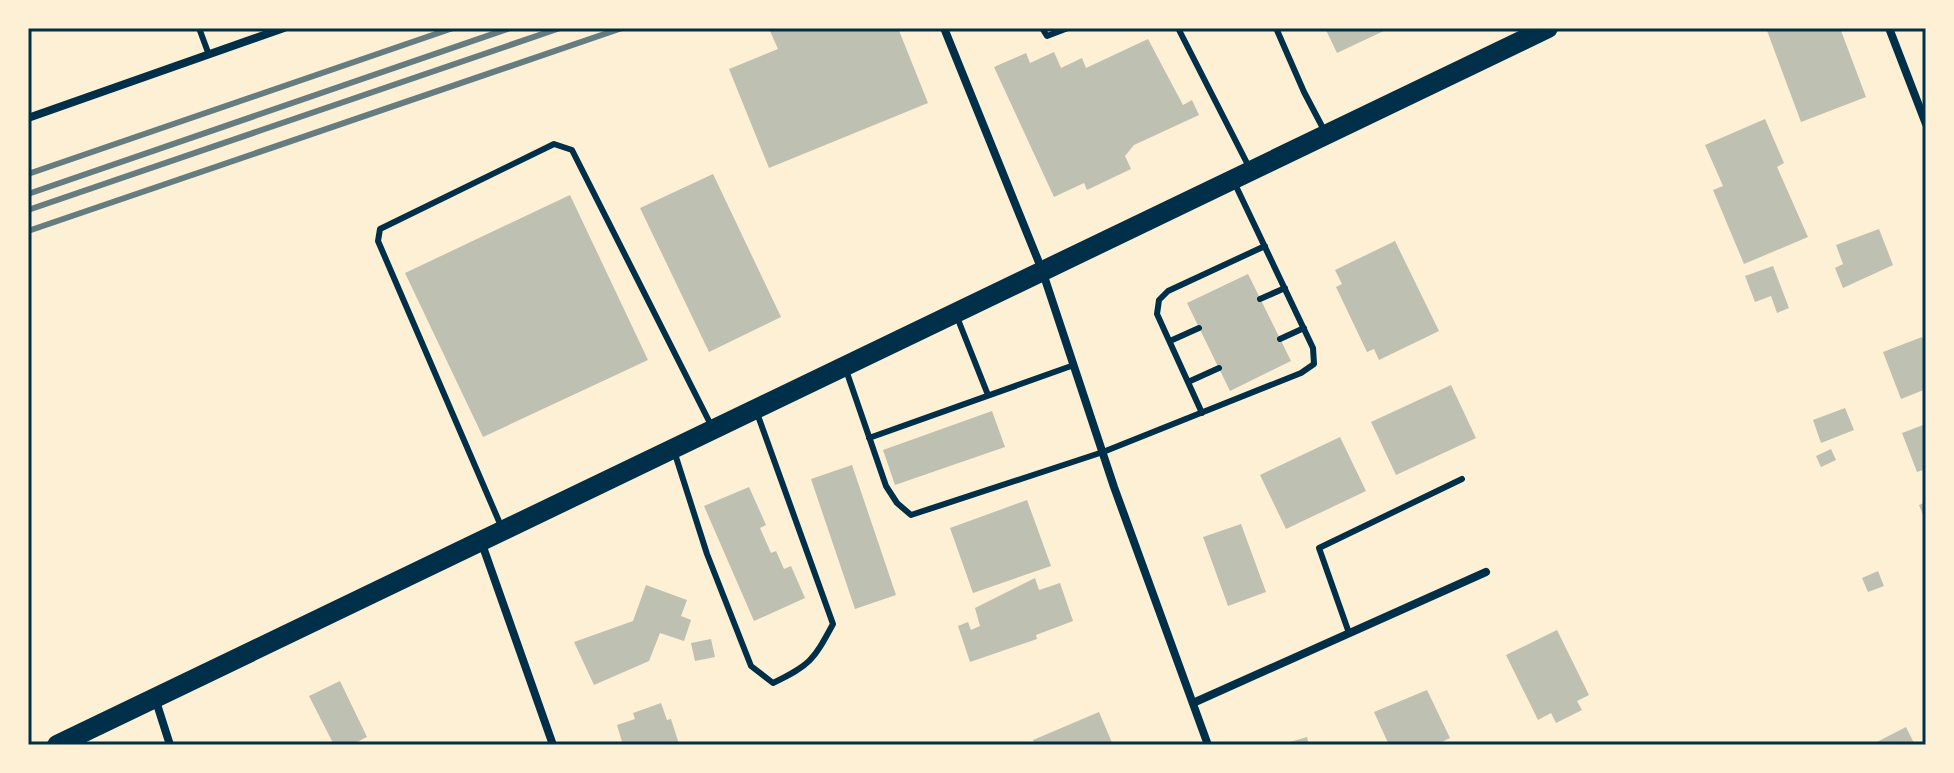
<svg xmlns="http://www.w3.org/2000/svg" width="1954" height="773" viewBox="0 0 1954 773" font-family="'IBM Plex Serif',serif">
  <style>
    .building { fill: #bec0b2 }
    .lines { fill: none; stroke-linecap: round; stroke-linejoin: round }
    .service { stroke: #003049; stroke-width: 6 }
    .minor { stroke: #003049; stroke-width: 8 }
    .primary { stroke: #003049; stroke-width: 20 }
    .rail { stroke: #657d81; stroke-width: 6 }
    .neatline { fill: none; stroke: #003049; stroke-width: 3 }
  </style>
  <rect width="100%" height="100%" fill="#fdf0d5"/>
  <!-- building -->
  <path class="building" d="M778,28h120l30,75 -159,65 -40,-99 49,-20 -8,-18z
    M1325,28h65l-53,25z
    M1766,28h74l26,69 -65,25z
    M1148,39l35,66 9,-5 7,15 -65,30 -9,11 6,13 -44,21 -3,-7 -30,14 -60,-130 32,-14 4,10 24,-11 7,16 21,-10 4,10z
    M1765,119l19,44 -7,4 31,70 -64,27 -31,-74 10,-4 -18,-41z
    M713,174l68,143 -72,35 -69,-144z
    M570,195l78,165 -165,77 -78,-164z
    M1879,229l14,36 -50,23 -8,-20 8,-4 -7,-19z
    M1395,241l44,90 -60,29 -5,-11 -7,3 -31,-65 6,-3 -7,-14z
    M1773,266l16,42 -12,5 -6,-17 -16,6 -10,-26z
    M1248,274l43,87 -61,30 -43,-88z
    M1922,337l4,11v41l-25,10 -18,-47z
    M1451,385l25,53 -80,37 -25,-53z
    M1845,408l9,22 -33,13 -8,-23z
    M992,411l13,36 -110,38 -12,-35z
    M1926,424v45l-9,3 -15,-39z
    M1340,437l26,54 -80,38 -26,-54z
    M1831,449l5,11 -15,7 -5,-11z
    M852,465l44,130 -41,14 -44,-130z
    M749,487l17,38 -6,3 11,25 5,-2 8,18 7,-3 14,32 -51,23 -50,-115z
    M1027,500l24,66 -78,27 -23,-65z
    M1926,502v20l-7,-17z
    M1241,524l25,68 -38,14 -25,-69z
    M1878,571l6,15 -16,6 -6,-14z
    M1035,578l4,12 21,-7 13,38 -37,14 1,4 -67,23 -12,-36 10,-4 3,8 9,-4 -5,-18z
    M646,585l41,15 -6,16 10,4 -7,21 -24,-8 -11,28 -55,24 -20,-43 59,-21z
    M1557,630l32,65 -12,6 5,9 -26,13 -5,-10 -13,7 -32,-65z
    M711,639l4,18 -20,4 -4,-18z
    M340,681l27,56 -16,8h-17l-25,-49z
    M1427,690l23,48 -14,7h-47l-15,-33z
    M661,703l6,17 4,-1 8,25 -56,1 -6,-20 18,-6 -2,-6z
    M1099,712l14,33h-78l-2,-5z
    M1906,727l9,18h-44z
    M1307,737l2,8h-26v-1z"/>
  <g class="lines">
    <!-- service -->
    <path class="service" d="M199,28l10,27
      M1042,28l5,8 21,-8
      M1178,28l71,139
      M1276,28l28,64 21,40
      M1260,299l25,-11
      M957,317l31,78
      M1280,339l24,-11
      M1170,341l29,-13
      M846,370l40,116 11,17 14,12 192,-63 198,-79 13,-9 -1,-16 -79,-166
      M1188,382l31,-14
      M1202,413l-45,-99 2,-14 9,-9 97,-45
      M869,438l205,-73
      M675,454l32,100 44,112 22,17c37,-18 40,-22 60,-59l-76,-211
      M501,526l-123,-285 2,-12 174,-85 18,6 140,277
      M1349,633l-30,-85 143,-69"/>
    <!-- minor -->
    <path class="minor" d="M944,28l98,242 72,217 94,258
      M1889,28l37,96
      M28,118l256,-90
      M482,544l71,201
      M155,698l15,47
      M1193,703l293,-131"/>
    <!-- primary -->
    <path class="primary" d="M57,745l1491,-717"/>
    <!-- rail -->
    <path class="rail" d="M28,174l425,-146
      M28,194l482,-166
      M28,210l532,-182
      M28,231l594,-203"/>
  </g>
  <!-- border -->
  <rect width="1954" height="773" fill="none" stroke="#fdf0d5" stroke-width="60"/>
  <rect x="30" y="30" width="1894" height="713" class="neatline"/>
</svg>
